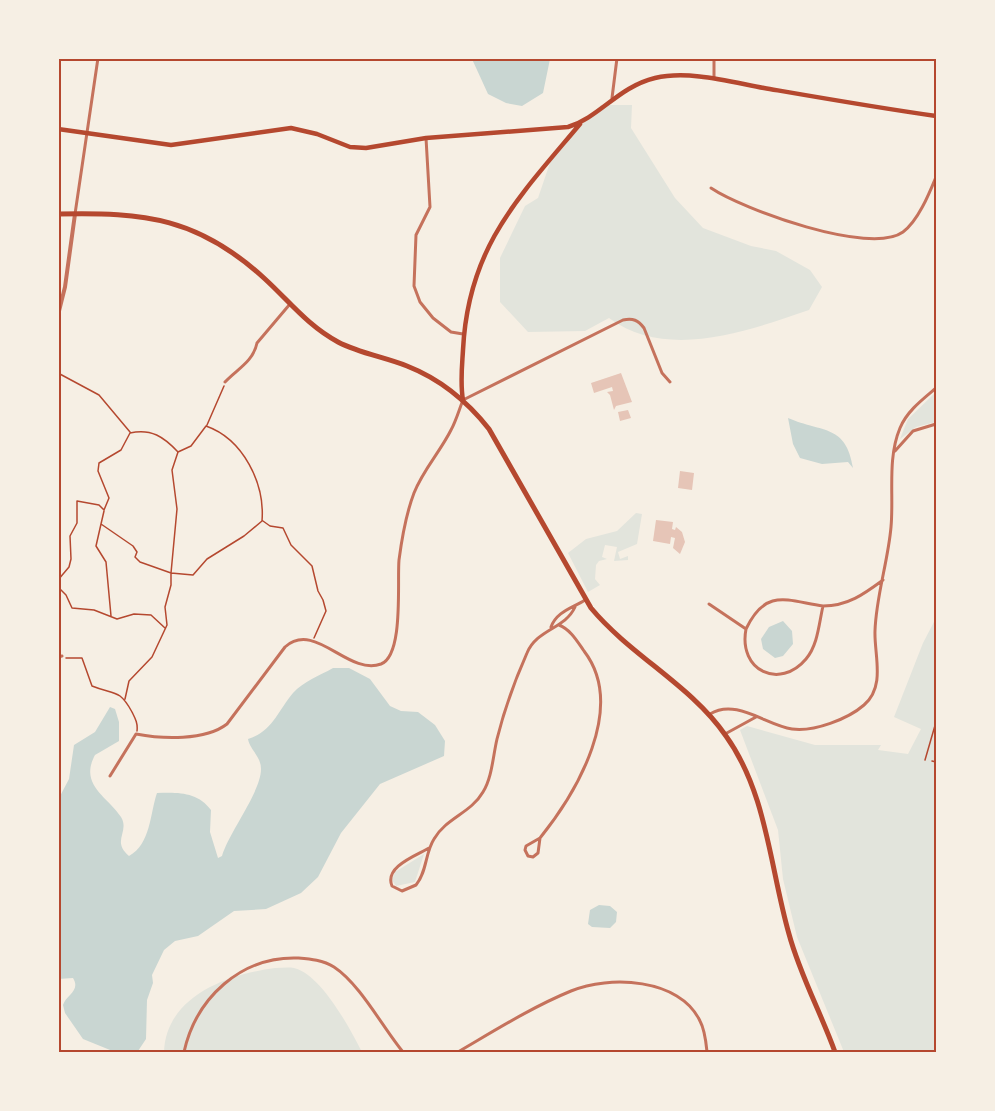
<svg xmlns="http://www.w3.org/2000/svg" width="995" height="1111" viewBox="0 0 995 1111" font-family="Jost,sans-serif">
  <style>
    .green { fill: #e2e4dc }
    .water { fill: #c9d6d2 }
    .building { fill: #e6c5b7 }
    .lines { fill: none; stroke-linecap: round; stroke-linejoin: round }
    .path { stroke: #b5482f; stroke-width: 1.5 }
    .minor { stroke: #c5725c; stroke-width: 3 }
    .tertiary { stroke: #c5725c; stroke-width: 4 }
    .secondary { stroke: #b5482f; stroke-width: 4.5 }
    .trunk { stroke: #b5482f; stroke-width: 5 }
    .neatline { fill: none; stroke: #b5482f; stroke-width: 2 }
  </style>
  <rect width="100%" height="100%" fill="#f6efe4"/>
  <!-- green -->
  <path class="green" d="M601,105h31l-1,23 44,70 28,30 48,18 25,5 34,19 12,17 -13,23c-61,21 -142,51 -200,8l-24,13 -57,1 -28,-30v-44l25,-52 13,-8 15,-44z
    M936,392v30l-20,5 -16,12 8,-20z
    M636,513l6,1 -5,30 -19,8 2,7 8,-3v4l-14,1 3,-14 -12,-2 -3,12 5,2 -8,2 -3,4 -1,14 5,6 -12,7 -20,-39 18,-14 31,-8z
    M936,618v434h-92l-47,-115 -14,-58 -5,-49 -38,-100 7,-4 68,19h66l-3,5 30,4 13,-25 -27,-12 29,-74z
    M424,854l-9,28 -19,4 -4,-6 3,-8z
    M275,968c6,0 13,-1 19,0 28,7 56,61 68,84h-198c2,-56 64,-78 111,-84z"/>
  <!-- water -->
  <path class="water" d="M472,59h78l-7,34 -21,13 -16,-3 -18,-9z
    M788,418c35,15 58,6 65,50l-5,-6 -26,2 -22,-6 -7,-14z
    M783,621l9,10 1,13 -10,12 -8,2 -12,-9 -2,-10 8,-12z
    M333,668h16l21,11 20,27 11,5 17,1 17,13 10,16 -1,15 -64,28 -39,49 -23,44 -17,16 -35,16 -32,2 -36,25 -23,5 -11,9 -12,25 1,8 -6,17 -1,39 -8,12 -23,1 -32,-13 -18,-26 -2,-8c3,-10 18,-14 10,-27l-15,1 1,-181 10,-19 5,-34 21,-13 15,-25 5,2 4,13v19l-24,14c-16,30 12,41 26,62 9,15 -10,24 8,39 22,-12 21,-43 28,-63 21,-1 41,-1 54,17l-1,22 8,26 4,-2c7,-24 39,-64 39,-87 0,-13 -11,-19 -13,-30 25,-8 29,-27 45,-46 11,-12 26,-17 40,-25z
    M599,905l11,1 7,6 -1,10 -6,6 -18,-1 -4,-3 2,-14z"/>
  <!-- building -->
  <path class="building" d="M621,373l11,29 -16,4 -2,4 -4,-15 -3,-3 6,-1 -1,-4 -18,6 -3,-10z
    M628,410l3,8 -11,3 -2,-9z
    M680,471l14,2 -2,17 -14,-2z
    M656,520l17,2 -1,7 3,1 1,-3 6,5 3,10 -5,12 -7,-6 2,-10 -4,-1 -1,7 -17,-3z"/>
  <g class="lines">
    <!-- path -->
    <path class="path" d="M58,373l41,22 31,37
      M207,425l17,-39
      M104,511l-3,13 32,22 4,6 -2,5 5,5 31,11 6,-64 -5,-39 6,-18
      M263,521l7,5 13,2 8,17 21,21 6,25 5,9 3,11 -12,27
      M101,524l-5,22 10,16 5,54
      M58,580l11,-13 2,-8 -1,-23 7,-13v-22l22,4 5,5 5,-12 -11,-27 1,-8 22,-13 9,-17c21,-5 34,4 48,19l13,-6 15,-20c37,13 59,57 56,95l-18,15 -37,23 -14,16 -22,-2v12l-6,22 2,18 -15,32 -23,24 -4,18
      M58,587l8,8 6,13 22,2 23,9 17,-5 17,1 14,13
      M66,658h16l10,28c22,9 27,2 40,26 3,6 6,11 5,19
      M925,760l11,-38
      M932,761l4,1"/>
    <!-- minor -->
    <path class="minor" d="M714,58v20
      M612,98l5,-40
      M426,138l4,69 -14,28 -2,51 6,16 13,16 18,14 12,2
      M711,188c31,21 159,68 192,44 15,-11 26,-38 33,-55
      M75,214l23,-156
      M225,382c12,-13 28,-20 32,-39l33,-39
      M895,451l18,-20 23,-7
      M709,604l37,25c-8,42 34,61 60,30 12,-14 13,-36 17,-53 -35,-5 -57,-19 -77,23
      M823,606c25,0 41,-12 60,-26
      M551,627c6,-16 22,-19 34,-27
      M58,657l4,-1
      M710,714c26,-16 56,11 82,15 22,3 56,-10 72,-24 22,-19 10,-50 11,-74 1,-35 13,-69 16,-104 3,-32 -4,-68 9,-99 7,-17 23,-29 36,-40
      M725,734l31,-17
      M110,776l26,-42c26,5 69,7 91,-10l58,-77c30,-27 63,29 96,17 23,-9 16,-82 18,-104 3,-23 7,-46 15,-67 9,-23 26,-41 37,-63 5,-9 8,-20 12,-30l160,-80c10,-2 15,0 21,8l18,45 8,9
      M540,838c37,-46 87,-131 44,-187 -7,-10 -13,-21 -25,-26
      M540,838l-2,15 -5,4 -5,-1 -3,-6 1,-4z
      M429,848c-14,8 -45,19 -37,38l10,5 14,-6c11,-13 9,-32 18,-46 12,-21 37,-26 49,-47 9,-14 10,-36 14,-53 7,-28 18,-59 30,-86 10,-24 38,-24 48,-46
      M184,1052c12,-54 57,-96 114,-94 12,1 25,2 36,9 26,17 49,61 69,85
      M458,1052c36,-21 74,-45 113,-61 38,-16 109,-13 129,30 5,9 6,21 7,31"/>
    <!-- tertiary -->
    <path class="tertiary" d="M58,315l7,-28 10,-73"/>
    <!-- secondary -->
    <path class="secondary" d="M58,129l113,16 120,-17 26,6 33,13 16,1 60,-10 142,-11c32,-10 50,-40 87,-49 34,-8 76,4 109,10 58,10 115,20 172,28
      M463,400c-3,-17 -1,-33 0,-50 5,-103 55,-152 117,-226"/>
    <!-- trunk -->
    <path class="trunk" d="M58,214c87,-2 141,4 207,65 24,22 43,47 73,63 21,11 46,15 69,24 33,13 60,35 82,63l102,179c40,48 100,77 135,128 41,57 44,132 63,198 11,41 32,79 46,118"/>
  </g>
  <!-- border -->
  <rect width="995" height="1111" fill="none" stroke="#f6efe4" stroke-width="120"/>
  <rect x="60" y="60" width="875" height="991" class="neatline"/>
</svg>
